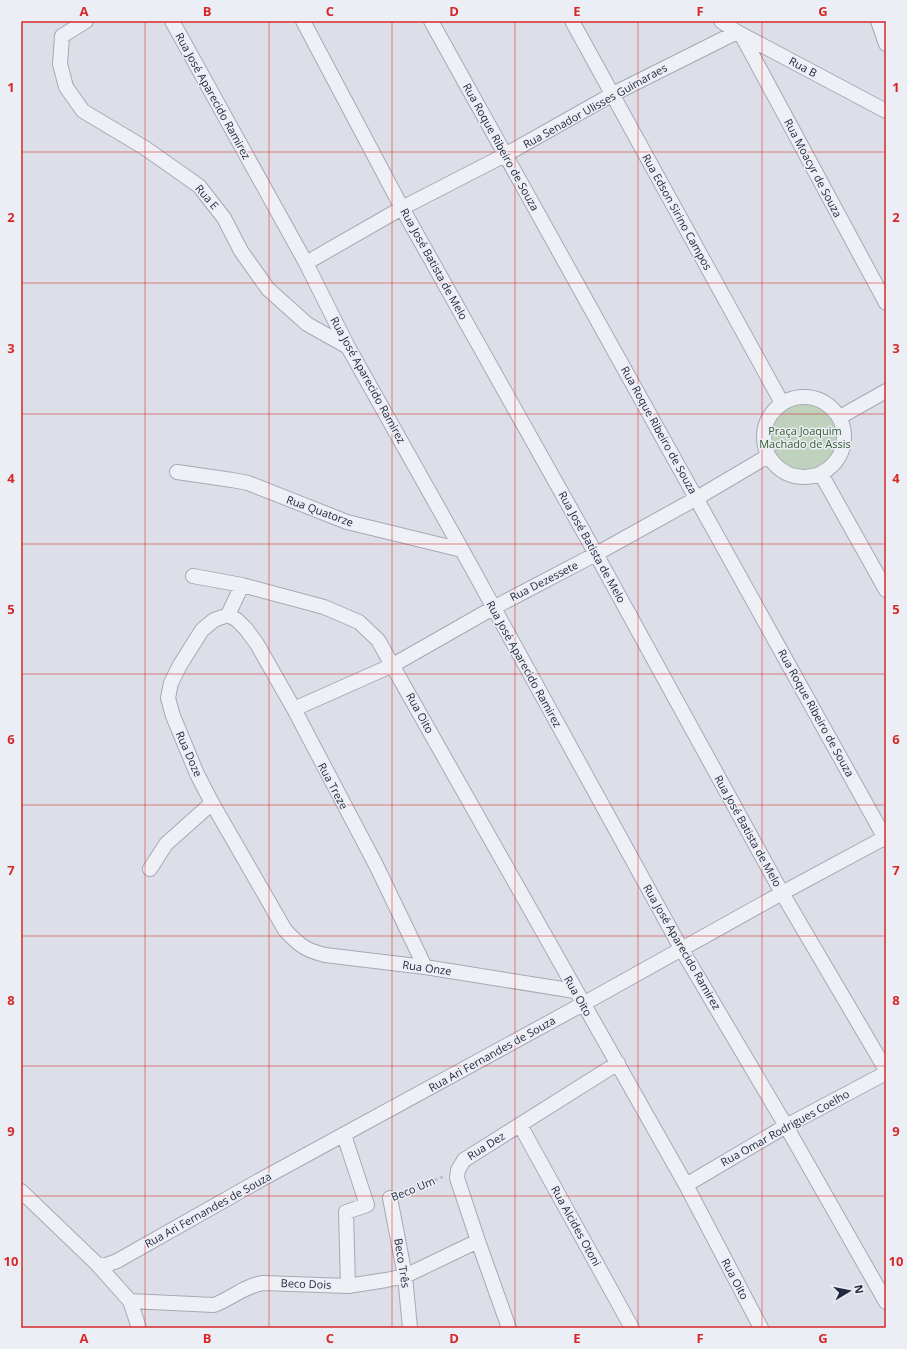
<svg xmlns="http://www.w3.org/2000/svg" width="907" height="1349" viewBox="0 0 907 1349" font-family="'Open Sans',sans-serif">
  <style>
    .green { fill: #bed2bd }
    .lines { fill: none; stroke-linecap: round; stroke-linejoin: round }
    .minor-casing { stroke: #a6a8b5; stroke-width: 16 }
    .path { stroke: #babcc6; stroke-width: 2.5; stroke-dasharray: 3 3; stroke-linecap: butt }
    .minor { stroke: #eff0f6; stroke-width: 14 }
    .grid { fill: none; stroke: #d62828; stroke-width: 1; stroke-opacity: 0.55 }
    .labels { text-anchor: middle; stroke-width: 3; stroke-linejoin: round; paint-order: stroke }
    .street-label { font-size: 11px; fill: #25293f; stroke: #eceef5 }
    .park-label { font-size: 11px; fill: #325b32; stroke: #eceef5 }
    .neatline { fill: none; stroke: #d62828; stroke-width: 1.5 }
    .grid-label { font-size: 13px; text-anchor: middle; font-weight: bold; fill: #d62828 }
  </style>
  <rect width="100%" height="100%" fill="#dddfe8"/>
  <!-- green -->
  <path class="green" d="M767 437a38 38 0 1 1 76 0a38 38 0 1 1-76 0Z"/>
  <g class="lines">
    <!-- minor casing -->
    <g class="minor-casing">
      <path id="minor" d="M86,21l-24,15 -2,28 6,23 17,24 62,37 54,38 25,32 17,33 27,38 39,35 41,23
        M172,21l134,242 42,84 114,203 220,400 104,176 100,176
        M303,21l99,187 194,346 186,339 104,177
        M431,21l455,819
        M572,21l210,382
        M721,21l16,11 149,79
        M878,21l8,23
        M741,34l145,269
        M306,263l96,-55 103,-53 108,-61 124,-62
        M764 437a40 40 0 1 1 80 0a40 40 0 1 1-80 0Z
        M840,417l46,-26
        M177,472l55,8 16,3 99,39 115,28
        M821,474l65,116
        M193,576l49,9 82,22 35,15 19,18 308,545 75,143
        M242,585l-14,30 -14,5 -12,10 -22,35 -9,18 -3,15 5,18 24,58 15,29 73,127c14,15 20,20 40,25l100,12 150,24
        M228,615l9,5 9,9 11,15 37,65 82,156 49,102
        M294,709l99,-44 100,-57 103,-54 101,-56 71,-42
        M150,869l16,-25 46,-41
        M520,1125l112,203
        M344,1135l23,70 -21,7 2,74
        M686,1185l100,-59 100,-53
        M21,1191l76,73 33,37 9,27
        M390,1198l15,78 5,52
        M97,1264l6,2 14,-5 145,-82 321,-175 199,-111 104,-56
        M130,1301l84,4c17,-6 30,-19 49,-22l85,3 38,-6 19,-4 73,-35
        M509,1328l-31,-87 -21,-63 1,-8 6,-10 154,-97"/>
    </g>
    <!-- path -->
    <path class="path" d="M401,1193l44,-17"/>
    <!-- minor -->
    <use href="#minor" class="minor"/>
  </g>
  <!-- grid -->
  <path class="grid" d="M145,21v1307M269,21v1307M392,21v1307M515,21v1307M638,21v1307M762,21v1307M21,152h865M21,283h865M21,414h865M21,544h865M21,674h865M21,805h865M21,936h865M21,1066h865M21,1196h865"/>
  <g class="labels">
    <!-- street labels -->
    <g class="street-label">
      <text transform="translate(803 67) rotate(28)" y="4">Rua B</text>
      <text transform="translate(213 96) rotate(61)" y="4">Rua José Aparecido Ramirez</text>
      <text transform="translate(595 106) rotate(-29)" y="4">Rua Senador Ulisses Guimaraes</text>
      <text transform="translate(501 147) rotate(61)" y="4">Rua Roque Ribeiro de Souza</text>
      <text transform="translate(813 168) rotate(62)" y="4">Rua Moacyr de Souza</text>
      <text transform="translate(207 197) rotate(49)" y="4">Rua E</text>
      <text transform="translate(677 212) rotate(61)" y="4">Rua Edson Sirino Campos</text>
      <text transform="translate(434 264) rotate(61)" y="4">Rua José Batista de Melo</text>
      <text transform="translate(368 380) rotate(61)" y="4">Rua José Aparecido Ramirez</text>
      <text transform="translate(659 430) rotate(61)" y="4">Rua Roque Ribeiro de Souza</text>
      <text transform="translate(320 511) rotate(20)" y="4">Rua Quatorze</text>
      <text transform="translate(592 547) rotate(61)" y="4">Rua José Batista de Melo</text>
      <text transform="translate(544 581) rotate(-27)" y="4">Rua Dezessete</text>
      <text transform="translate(524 664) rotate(61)" y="4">Rua José Aparecido Ramirez</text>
      <text transform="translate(420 713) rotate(61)" y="4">Rua Oito</text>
      <text transform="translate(816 713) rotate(61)" y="4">Rua Roque Ribeiro de Souza</text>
      <text transform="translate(189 754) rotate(66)" y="4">Rua Doze</text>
      <text transform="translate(333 786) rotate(62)" y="4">Rua Treze</text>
      <text transform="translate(748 831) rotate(61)" y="4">Rua José Batista de Melo</text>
      <text transform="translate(682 947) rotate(60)" y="4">Rua José Aparecido Ramirez</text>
      <text transform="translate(427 968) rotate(8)" y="4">Rua Onze</text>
      <text transform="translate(578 996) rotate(60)" y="4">Rua Oito</text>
      <text transform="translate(492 1054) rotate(-29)" y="4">Rua Ari Fernandes de Souza</text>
      <text transform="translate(785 1128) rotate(-29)" y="4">Rua Omar Rodrigues Coelho</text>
      <text transform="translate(486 1146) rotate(-32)" y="4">Rua Dez</text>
      <text transform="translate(413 1189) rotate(-22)" y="4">Beco Um</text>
      <text transform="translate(208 1210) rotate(-29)" y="4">Rua Ari Fernandes de Souza</text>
      <text transform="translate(576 1226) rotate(61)" y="4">Rua Alcides Otoni</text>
      <text transform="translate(402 1263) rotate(81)" y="4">Beco Três</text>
      <text transform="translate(735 1279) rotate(62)" y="4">Rua Oito</text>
      <text transform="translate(306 1284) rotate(2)" y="4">Beco Dois</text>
    </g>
    <!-- park labels -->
    <g class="park-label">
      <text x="805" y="435">Praça Joaquim<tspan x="805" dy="13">Machado de Assis</tspan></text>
    </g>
  </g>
  <!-- border -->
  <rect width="907" height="1349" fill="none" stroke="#eceef5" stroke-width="44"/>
  <!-- north arrow -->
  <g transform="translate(849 1291) rotate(80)" stroke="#eceef5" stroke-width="3" paint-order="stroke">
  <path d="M0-3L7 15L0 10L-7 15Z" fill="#25293f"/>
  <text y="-6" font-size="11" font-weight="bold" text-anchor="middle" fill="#25293f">N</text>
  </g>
  <rect x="22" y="22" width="863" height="1305" class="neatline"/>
  <g class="grid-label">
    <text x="84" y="16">A</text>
    <text x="207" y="16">B</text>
    <text x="330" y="16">C</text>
    <text x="454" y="16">D</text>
    <text x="577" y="16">E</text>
    <text x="700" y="16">F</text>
    <text x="823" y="16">G</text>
    <text x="11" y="92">1</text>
    <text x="896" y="92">1</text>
    <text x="11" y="222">2</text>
    <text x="896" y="222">2</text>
    <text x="11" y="353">3</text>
    <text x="896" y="353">3</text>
    <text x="11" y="483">4</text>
    <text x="896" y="483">4</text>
    <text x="11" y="614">5</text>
    <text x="896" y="614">5</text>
    <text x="11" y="744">6</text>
    <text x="896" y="744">6</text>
    <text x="11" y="875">7</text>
    <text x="896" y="875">7</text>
    <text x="11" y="1005">8</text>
    <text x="896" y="1005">8</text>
    <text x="11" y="1136">9</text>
    <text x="896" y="1136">9</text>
    <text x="11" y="1266">10</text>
    <text x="896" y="1266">10</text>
    <text x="84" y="1343">A</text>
    <text x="207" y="1343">B</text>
    <text x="330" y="1343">C</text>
    <text x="454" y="1343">D</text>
    <text x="577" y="1343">E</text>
    <text x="700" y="1343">F</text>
    <text x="823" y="1343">G</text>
  </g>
</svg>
